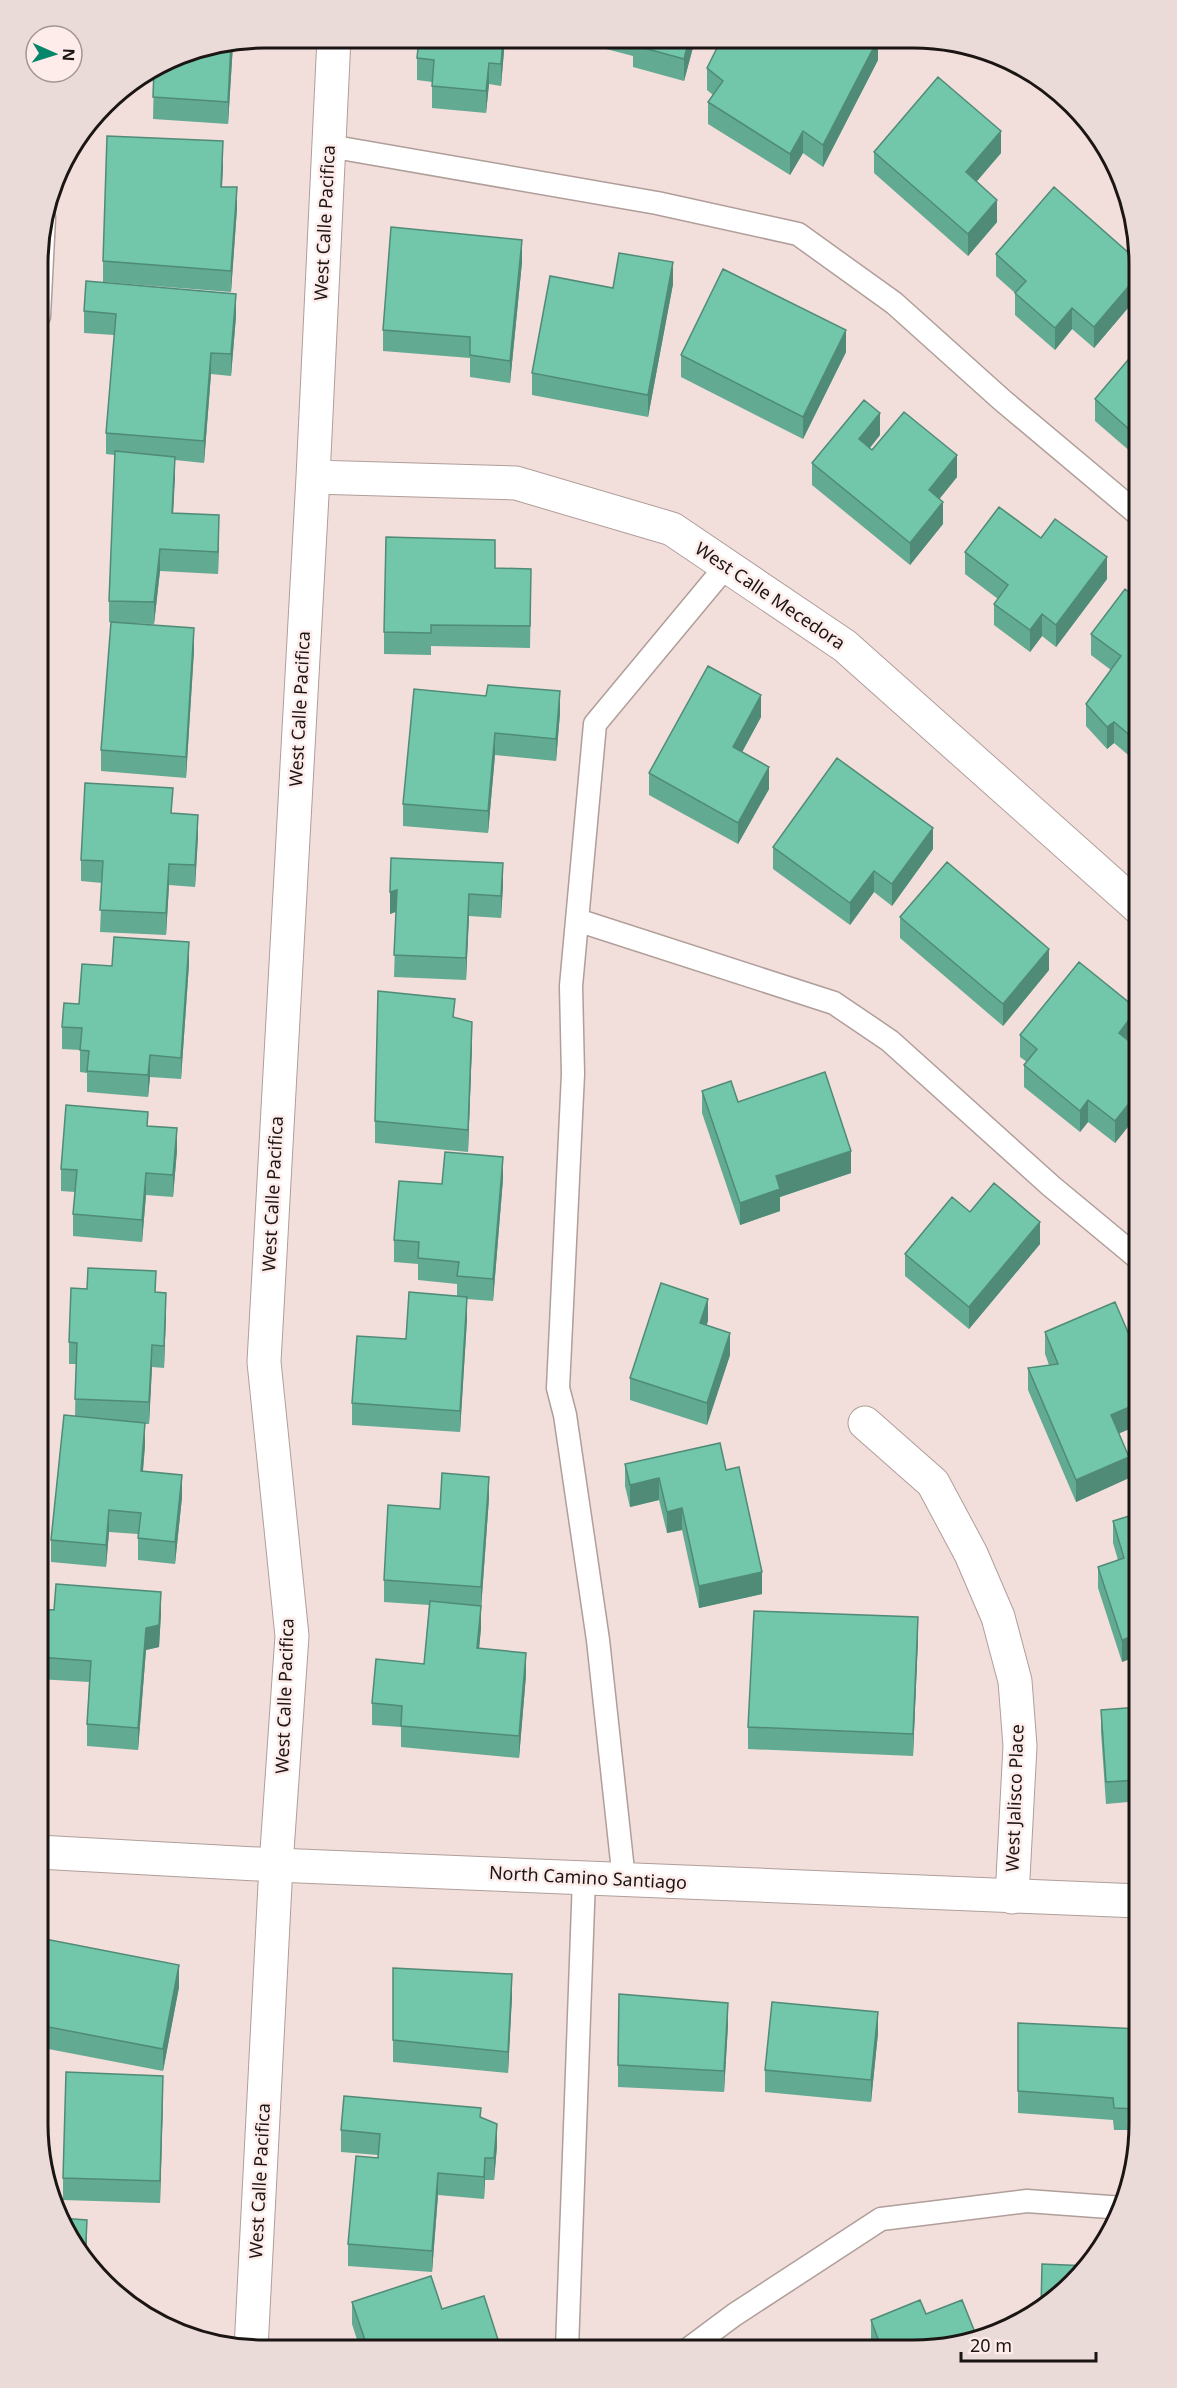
<svg xmlns="http://www.w3.org/2000/svg" width="1177" height="2388" viewBox="0 0 1177 2388" font-family="'Noto Sans',sans-serif">
  <style>
    .lines { fill: none; stroke-linecap: round; stroke-linejoin: round }
    .lane-casing { stroke: #b09e9a; stroke-width: 25 }
    .street-casing { stroke: #b09e9a; stroke-width: 35 }
    .secondary-casing { stroke: #b09e9a; stroke-width: 35 }
    .lane { stroke: #fff; stroke-width: 22 }
    .street { stroke: #fff; stroke-width: 33 }
    .secondary { stroke: #fff; stroke-width: 33 }
    .wall { fill: #62aa92 }
    .shaded-wall { fill: #508b77 }
    .building { fill: #72c6aa; stroke: #508b77; stroke-width: 1.5 }
    .labels { text-anchor: middle; stroke-width: 5; stroke-linejoin: round; paint-order: stroke }
    .street-label { font-size: 18px; fill: #1b1514; stroke: #fdece9 }
    .rim { fill: none; stroke: #1b1514; stroke-width: 3 }
  </style>
  <rect width="100%" height="100%" fill="#f2dedb"/>
  <g class="lines">
    <!-- lane casing -->
    <g class="lane-casing">
      <path id="lane" d="M329,146l328,57 141,31 96,69 108,97 137,115
        M39,316l5,-98
        M577,920l257,83 56,38 161,145 88,73
        M624,1880l-26,-240 -33,-225 -7,-27 15,-314 -2,-88 24,-262 132,-159
        M567,2349l17,-471
        M687,2350l47,-35 147,-96 146,-18 96,7"/>
    </g>
    <!-- street casing -->
    <g class="street-casing">
      <path id="street" d="M313,477l203,6 156,46 173,117 294,262
        M865,1423l68,60 38,71 27,63 17,64 5,65 -8,151
        M251,2349l25,-484 16,-229 -28,-274 49,-885 21,-439"/>
    </g>
    <!-- secondary casing -->
    <g class="secondary-casing">
      <path id="secondary" d="M38,1852l238,13 863,36"/>
    </g>
    <!-- lane -->
    <use href="#lane" class="lane"/>
    <!-- street -->
    <use href="#street" class="street"/>
    <!-- secondary -->
    <use href="#secondary" class="secondary"/>
  </g>
  <!-- wall -->
  <path class="wall" d="M419,38l86,1 -4,47 -12,-2 -3,29 -54,-5v-26l-15,-2v-22z
    M591,40h104l-11,41 -51,-14v-11l-42,-11z
    M878,41v19l-55,107 -20,-14 -13,22 -82,-51v-22l5,-7 -6,-5v-22z
    M233,44l-5,80 -75,-5 1,-45h-7l31,-19z
    M874,152l127,1 -25,29 21,40 -29,34 -94,-83z
    M223,163l-1,24 15,21 -6,84 -128,-10v-21z
    M996,254l144,10 -1,31 -45,53 -22,-19 -17,21 -40,-35v-22l-19,-17z
    M522,262l-12,121 -40,-6v-19l-87,-7v-21z
    M673,284l-25,133 -116,-22v-22l81,-85z
    M84,311l152,5 -5,60 -20,-2 -7,89 -29,-3 -2,53 46,24 -1,37 -58,-3 -6,53 -41,-1 81,27 -8,128 -85,-7v-21l10,-128h-2v-21l6,-146 -9,-1v-21l8,-98 -30,-2z
    M1139,347v112l-44,-38v-22z
    M846,352l-43,87 -122,-62v-22z
    M880,435l-10,13 2,2 85,27 -18,22 4,25 -33,41 -98,-80v-22z
    M965,552l142,27 -51,68 -14,-11 -12,16 -36,-27v-21l4,-5 -33,-25z
    M495,568l36,23 -1,57 -99,-2v9l-47,-1v-22z
    M1139,600v164l-25,-21 -7,6 -21,-23v-22l25,-34 -20,-15v-21z
    M414,689l146,24 -4,48 -61,-6 -7,78 -85,-7v-22z
    M761,717l-19,35 27,37 -31,55 -89,-49v-22z
    M172,813l26,23 -3,51 -26,-2 -3,50 -66,-3 2,-49 -21,-2v-21z
    M773,847l160,2 -41,57 -18,-14 -24,33 -77,-56z
    M503,885l-2,33 -32,-2 -3,64 -72,-3 2,-65 -6,2v-22z
    M900,917l149,53 -46,56 -103,-88z
    M189,964l-8,115 -31,-2 -2,20 -61,-5v-19l-7,-1v-22l-18,-1v-22l17,-23 33,-38z
    M1137,1031l-7,10 9,8v64l-24,30 -27,-21 -8,10 -56,-45v-22l3,-3 -7,-5v-22z
    M472,1044l-4,108 -93,-9v-22z
    M702,1091l36,11 113,71 -71,24v14l-40,14 -38,-112z
    M148,1126l29,24 -4,47 -27,-2 -4,47 -69,-6v-22l2,-22 -14,-1v-22z
    M503,1179l-10,122 -26,-2v20l-7,113 -108,-7v-22l54,-64 51,-43v-12l-39,-4v-16l-24,-2v-22l48,-56z
    M970,1212l70,32 -71,85 -64,-53v-22z
    M156,1292l10,22 -2,54 -12,-1 -3,57h-4v21l-2,26 39,26 -7,67 -37,-4v-26l-29,-2 -3,35 -55,-5v-22l24,-124 1,-52h-7v-22z
    M708,1321l-2,4 24,30 -23,70 -77,-25v-22z
    M1045,1332l74,102 10,44 -53,24 -48,-112v-22l21,-3 -4,-11z
    M625,1464l101,6 36,124 -63,14 -17,-78 -15,3 -8,-33 -29,7 -5,-21z
    M489,1498l-8,111v19l-2,21 47,26 -7,83 -118,-11v-20l-29,-2v-22l52,-39 5,-59 -45,-3v-22l56,-71z
    M1139,1513l-17,149 -24,-74v-21l20,-7 -5,-17v-22z
    M38,1609l123,4 -2,34 -13,3 -8,100 -51,-4v-22l2,-42 -51,-3z
    M918,1639l-5,117 -165,-7v-22z
    M1139,1707v94l-33,3 -5,-72v-22z
    M393,1968l119,28 -4,77 -115,-11z
    M38,1979l141,8 -16,84 -125,-24z
    M1018,2023l121,6v101h-25l-1,-10 -95,-7z
    M728,2025l-4,67 -106,-5v-22z
    M878,2033l-7,69 -106,-10v-22z
    M163,2097l-3,106 -97,-3v-22z
    M481,2117l16,29 -3,34h-9l-1,19 -46,-4 -6,77 -84,-6v-22l30,-89 -37,-3v-22z
    M352,2302l90,7 59,40h-141l-8,-25z
    M926,2314l-13,36h-39l-3,-9v-21z"/>
  <!-- shaded-wall -->
  <path class="shaded-wall" d="M503,39h2l-4,47v-22z
    M689,40h6l-11,41v-22z
    M877,41h1v19l-55,107v-22z
    M231,44h2l-5,80v-22z
    M489,63v21l-3,29v-22z
    M803,131v22l-13,22v-21z
    M1001,131v22l-35,41v-22z
    M223,141v22l-2,46v-22z
    M237,187v21l-6,84v-21z
    M997,200v22l-29,34v-22z
    M522,240v22l-12,121v-22z
    M673,262v22l-25,133v-22z
    M1140,273l-1,22 -45,53v-21z
    M236,294v22l-5,60v-22z
    M1072,308v21l-17,21v-22z
    M846,330v22l-43,87v-22z
    M211,353v21l-7,89v-22z
    M880,413v22l-21,26v-22z
    M957,455v22l-28,35v-22z
    M175,457v21l-3,56v-21z
    M943,502v22l-33,41v-22z
    M219,515v22l-1,37v-22z
    M160,549v22l-6,53v-22z
    M1107,557v22l-51,68v-22z
    M1042,614v22l-12,16v-22z
    M194,628v22l-8,128v-21z
    M560,691v22l-4,48v-22z
    M761,695v22l-28,52v-22z
    M1114,722v21l-7,6v-22z
    M495,733v22l-7,78v-22z
    M769,767v22l-31,55v-21z
    M198,815v21l-3,51v-22z
    M933,828v21l-41,57v-22z
    M503,863v22l-2,33v-22z
    M169,864v21l-3,50v-22z
    M874,871v21l-24,33v-22z
    M397,890v21l-7,3v-22z
    M469,894v22l-3,64v-22z
    M189,942v22l-8,115v-21z
    M1049,949v21l-46,56v-22z
    M1137,1009v22l-18,24v-22z
    M472,1022v22l-4,108v-22z
    M150,1055v22l-2,20v-22z
    M1139,1091v22l-24,30v-22z
    M1088,1100v22l-8,10v-21z
    M177,1128v22l-4,47v-22z
    M851,1151v22l-71,24v14l-40,14v-22l36,-27z
    M503,1157v22l-10,122v-22z
    M146,1173v22l-4,47v-22z
    M1040,1222v22l-71,85v-22z
    M166,1293v21l-2,54v-22z
    M467,1297v22l-7,113v-21z
    M708,1299v22l-8,24v-22z
    M730,1333v22l-23,70v-22z
    M152,1345v22l-3,57v-22z
    M1139,1403v22l-28,12v-22z
    M145,1423v22l-4,48v-22z
    M1129,1457v21l-53,24v-22z
    M182,1475v22l-7,67v-22z
    M489,1477v21l-8,111v-22z
    M659,1478v22l-29,7v-22z
    M682,1508v22l-15,3v-21z
    M109,1510v22l-3,35v-22z
    M762,1572v22l-63,14v-22z
    M161,1592v21l-2,34 -13,3 -8,100v-22l8,-100z
    M481,1606v22l-4,42v-22z
    M918,1617v22l-5,117v-22z
    M1139,1634v22l-17,6v-22z
    M526,1653v22l-7,83v-22z
    M179,1965v22l-16,84v-22z
    M512,1974v22l-4,77v-21z
    M728,2003v22l-4,67v-21z
    M878,2012v21l-7,69v-22z
    M163,2076v21l-3,106v-22z
    M497,2124v22l-3,34v-22z
    M485,2158v22l-1,19v-22z
    M438,2173v22l-6,77v-21z
    M87,2220v22l-1,20 -1,-1z"/>
  <!-- building -->
  <path class="building" d="M419,38l84,1 -2,25 -12,-1 -3,28 -54,-5 2,-26 -17,-2z
    M634,40h55l-5,19 -51,-14z
    M721,40l156,1 -54,104 -20,-14 -13,23 -82,-52 15,-21 -16,-13z
    M231,44l-3,58 -75,-5 1,-28 24,-14z
    M938,77l63,54 -35,41 31,28 -29,34 -94,-82z
    M107,136l116,5 -2,46h16l-6,84 -128,-10z
    M1054,187l85,75 1,11 -46,54 -22,-19 -17,20 -40,-35 11,-12 -30,-27z
    M391,227l131,13 -12,121 -40,-6v-18l-87,-7z
    M619,253l54,9 -25,133 -116,-22 18,-97 63,12z
    M723,269l123,61 -43,87 -122,-62z
    M86,281l150,13 -5,60 -20,-1 -7,88 -98,-8 10,-119 -32,-3z
    M1139,347v91l-44,-39z
    M864,400l16,13 -21,26 13,11 32,-38 53,43 -28,35 14,12 -33,41 -98,-80z
    M115,451l60,6 -3,56 47,2 -1,37 -58,-3 -6,53 -45,-1z
    M999,507l42,31 14,-19 52,38 -51,68 -14,-11 -12,16 -36,-26 14,-19 -43,-33z
    M386,537l109,3v28l36,1 -1,57 -99,-1v8l-47,-1z
    M1125,589l14,11v143l-25,-21 -7,5 -21,-23 35,-48 -30,-22z
    M111,622l83,6 -8,129 -85,-7z
    M708,666l53,29 -28,52 36,20 -31,56 -89,-50z
    M488,685l72,6 -4,48 -61,-6 -7,78 -85,-7 11,-115 72,7z
    M837,758l96,70 -41,56 -18,-13 -24,32 -77,-56z
    M85,783l88,5 -2,25 27,2 -3,50 -26,-1 -3,49 -66,-3 3,-49 -22,-1z
    M391,858l112,5 -2,33 -32,-2 -3,64 -72,-3 3,-65 -7,2z
    M947,862l102,87 -46,55 -103,-87z
    M114,937l75,5 -8,116 -31,-3 -2,20 -61,-4 2,-20 -9,-1 2,-22 -20,-1 2,-24 15,1 3,-40 30,2z
    M1079,962l58,47 -18,24 20,16v42l-24,30 -27,-21 -8,11 -56,-46 13,-16 -17,-14z
    M378,991l77,8 -2,18 19,5 -4,108 -93,-9z
    M825,1072l26,79 -75,25 4,13 -40,14 -38,-112 29,-10 7,21z
    M66,1105l82,7 -1,14 30,2 -4,47 -27,-2 -4,47 -69,-6 4,-44 -16,-1z
    M445,1152l58,5 -10,122 -36,-3 2,-14 -41,-4 1,-16 -25,-2 5,-59 43,3z
    M994,1183l46,39 -71,85 -64,-53 47,-57 18,15z
    M88,1268l68,3 -1,21 11,1 -2,53 -12,-1 -3,57 -74,-3 2,-56 -8,-1 2,-54 16,1z
    M661,1283l47,16 -8,24 30,10 -23,70 -77,-25z
    M409,1292l58,5 -7,114 -108,-8 5,-67 49,3z
    M1115,1302l24,56v45l-28,12 18,42 -53,23 -48,-112 30,-4 -13,-32z
    M64,1415l81,8 -4,48 41,4 -7,67 -37,-4 3,-25 -32,-3 -3,35 -55,-5z
    M720,1443l6,27 13,-3 23,105 -63,14 -17,-78 -15,4 -8,-34 -29,7 -5,-21z
    M442,1473l47,4 -8,110 -97,-7 4,-75 52,4z
    M1139,1513v121l-17,6 -24,-73 26,-9 -11,-37z
    M56,1584l105,8 -2,33 -13,3 -8,100 -51,-4 4,-63 -53,-4v-48l16,1z
    M430,1601l51,5 -4,42 49,5 -7,83 -118,-10 1,-20 -30,-3 4,-44 48,5z
    M754,1611l164,6 -5,117 -165,-7z
    M1139,1707v73l-33,2 -5,-72z
    M45,1939l134,26 -16,84 -125,-24v-46z
    M393,1968l119,6 -4,78 -115,-12z
    M619,1994l109,9 -4,68 -106,-6z
    M772,2002l106,10 -7,68 -106,-10z
    M1018,2023l121,6v80l-25,-1 -1,-10 -95,-7z
    M66,2072l97,4 -3,105 -97,-3z
    M344,2096l137,12 -1,9 17,7 -3,34h-9l-1,19 -46,-4 -6,78 -84,-7 8,-88 22,2 2,-24 -39,-4z
    M60,2218l27,2 -2,41 -9,-11z
    M1042,2264l47,2 -48,44z
    M431,2276l11,33 42,-13 17,53h-133l-16,-47z
    M920,2300l6,14 36,-14 16,40 -65,10h-31l-11,-30z"/>
  <g class="labels">
    <!-- street labels -->
    <g class="street-label">
      <text transform="translate(325 223) rotate(-87)" y="6">West Calle Pacifica</text>
      <text transform="translate(770 596) rotate(34)" y="6">West Calle Mecedora</text>
      <text transform="translate(300 709) rotate(-87)" y="6">West Calle Pacifica</text>
      <text transform="translate(273 1194) rotate(-87)" y="6">West Calle Pacifica</text>
      <text transform="translate(285 1696) rotate(-88)" y="6">West Calle Pacifica</text>
      <text transform="translate(1015 1798) rotate(-88)" y="6">West Jalisco Place</text>
      <text transform="translate(588 1878) rotate(3)" y="6">North Camino Santiago</text>
      <text transform="translate(260 2181) rotate(-87)" y="6">West Calle Pacifica</text>
    </g>
  </g>
  <!-- crop -->
  <path d="M0 0H1177V2388H0ZM264 48H913A216 216 0 0 1 1129 264V2124A216 216 0 0 1 913 2340H264A216 216 0 0 1 48 2124V264A216 216 0 0 1 264 48Z" fill="#ebdbd8" fill-rule="evenodd"/>
  <path class="rim" d="M264 48H913A216 216 0 0 1 1129 264V2124A216 216 0 0 1 913 2340H264A216 216 0 0 1 48 2124V264A216 216 0 0 1 264 48Z"/>
  <!-- north arrow -->
  <g transform="translate(54 54) rotate(93)"><circle r="28" fill="#fdece9" stroke="#a39694" stroke-width="1.5"/>
  <path d="M0-4.5L10 22L0 15L-10 22Z" fill="#038669"/>
  <text y="-9" font-size="16" font-weight="bold" text-anchor="middle" fill="#1b1514">N</text>
  </g>
  <!-- scale -->
  <path d="M961 2352v9h135v-9" fill="none" stroke="#1b1514" stroke-width="3"/>
  <text x="970" y="2352" font-size="18" fill="#1b1514" stroke="#fdece9" stroke-width="4.5" paint-order="stroke">20 m</text>
</svg>
